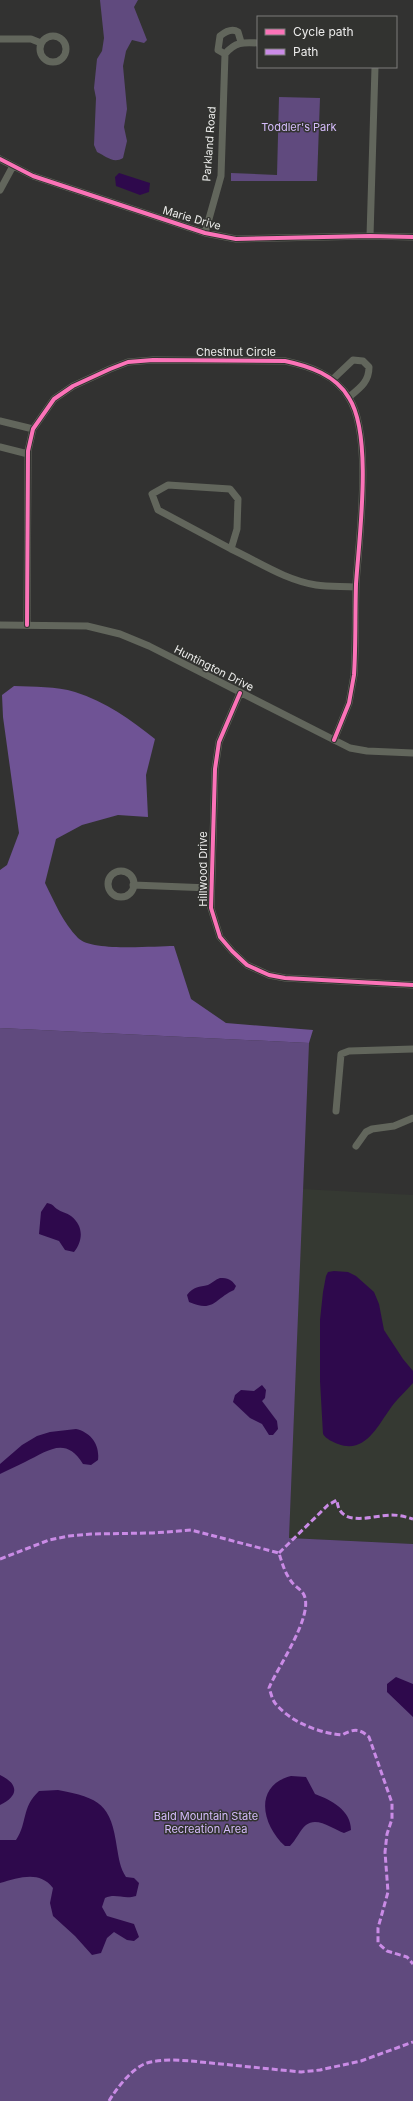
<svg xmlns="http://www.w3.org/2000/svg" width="413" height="2101" viewBox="0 0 413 2101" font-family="Inter,sans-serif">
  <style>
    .built { fill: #353932 }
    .green { fill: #604a7e }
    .forest { fill: #6f5395 }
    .water { fill: #2e094c }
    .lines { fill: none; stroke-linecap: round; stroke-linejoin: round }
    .street { stroke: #62665c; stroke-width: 7 }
    .quiet { stroke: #ca8be6; stroke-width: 3; stroke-dasharray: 6 3; stroke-linecap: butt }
    .cycleway-casing { stroke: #323330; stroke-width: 6 }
    .cycleway { stroke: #fb73b8; stroke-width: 4 }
    .labels { text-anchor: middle; stroke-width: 3; stroke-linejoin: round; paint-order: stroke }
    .park-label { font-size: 11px; fill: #d5bcfb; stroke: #323330 }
    .street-label { font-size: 11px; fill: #ececeb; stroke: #323330 }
  </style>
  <rect width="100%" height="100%" fill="#323231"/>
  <!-- built -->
  <path class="built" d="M302,1189l111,6v349l-124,-6z"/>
  <!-- green -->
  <path class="green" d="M100,0h38l-4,7 13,33 -3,3 -12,-3 -6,11 -3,15 4,43 -3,18 3,14 -4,17c-10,6 -17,-2 -26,-6l-3,-7 2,-47 -2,-10 3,-29 5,-8 2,-13z
    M279,97l41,1 -3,83h-86v-8l46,2z
    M0,1028l309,15 -20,495 124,6v557h-413z"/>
  <!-- forest -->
  <path class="forest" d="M14,686c20,1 42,0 61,6 31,10 55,27 80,47l-9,36 2,42 -30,-2 -36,10 -26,14 -11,44c9,18 18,40 33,55 14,14 76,8 96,8l17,53 35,24 87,7 -4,13 -309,-15v-158l7,-5 12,-32 -16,-116 -1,-22z"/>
  <!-- water -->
  <path class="water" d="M119,173l31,10 -1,9 -9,3 -24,-9 -1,-9z
    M47,1203c6,1 6,3 10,6 4,3 10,4 14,7 13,10 12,25 3,36l-9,-2 -6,-9 -20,-7 2,-22z
    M334,1271l14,1 8,4 18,16 5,12 5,26 19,29 10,12v12c-6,7 -19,19 -23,26 -13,18 -25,45 -52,35 -5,-2 -12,-5 -15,-10l-3,-53v-61l3,-28 3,-16 2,-4z
    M220,1278c8,0 11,1 16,8l-2,4c-20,9 -20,23 -45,12l-2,-7c7,-9 12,-8 21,-10 4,-2 8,-6 12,-7z
    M262,1385l4,5 -1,8 -3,3 15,20 1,8 -5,6h-4l-7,-11 -12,-6 -17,-16 2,-7 6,-5 13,1z
    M76,1429c14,3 24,15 22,31l-7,5 -8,-1c-18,-29 -36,-12 -58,-2 -8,4 -17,8 -25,12v-10l22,-19 15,-9 13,-4z
    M396,1677l17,7v33l-26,-25v-8z
    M0,1775c19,9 19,21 0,30z
    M291,1776l15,1 9,17c16,6 36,16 36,36l-7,3c-11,-4 -27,-17 -38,-8 -6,5 -10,15 -16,21h-5c-23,-21 -32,-60 6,-70z
    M58,1790c42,8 53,14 59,58 2,11 3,20 9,29l8,1 5,5 -3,13c-12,4 -20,-3 -31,2l-3,9 5,9 27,8 5,13 -5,4 -7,-1 -13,-8 -7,6 -6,15 -9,2 -17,-19 -22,-20 -3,-13 3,-15c-14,-18 -34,-10 -53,-5v-43h16c12,-18 5,-32 23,-49z"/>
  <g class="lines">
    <!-- street -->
    <path class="street" d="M40 49a13 13 0 1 1 26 0a13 13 0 1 1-26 0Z
      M0,39h31l10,4
      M225,54l-7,-4 2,-14c5,-4 12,-8 18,-4l3,10
      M0,159l33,17 172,57 31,6 134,-3 43,1
      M0,190l13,-24
      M205,233l16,-57 4,-122c10,-12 18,-12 33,-11
      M370,236l5,-169
      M333,379l20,-19 10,1 6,6c0,15 -9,21 -20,30
      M0,421l33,8
      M0,447l28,7
      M231,549l-73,-39 -6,-16 16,-9 62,4 8,10 -1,30 -6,20c28,13 54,31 85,36 13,2 27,1 40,2
      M0,625l87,1 33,8 29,12 201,102 17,3 46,2
      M27,625l1,-174 5,-22 21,-30 19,-13 37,-17 18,-7 25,-2 132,1c24,5 51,14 64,37 24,37 10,140 7,186 -1,31 0,61 -2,91l-5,28 -15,37
      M240,693l-21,49 -4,27 -4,139 9,29 12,14 15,14 22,10 16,3 128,7
      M108 884a13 13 0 1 1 26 0a13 13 0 1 1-26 0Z
      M133,885l77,3
      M336,1111l5,-57 8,-3 64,-2
      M356,1146l10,-14 6,-3 22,-3 19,-8"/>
    <!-- quiet -->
    <path class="quiet" d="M279,1553l49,-48 9,-5c2,29 37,15 55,15 7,0 14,2 21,4
      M0,1559l49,-19 20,-4 22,-2 62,-1 38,-3 88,23c3,10 6,20 12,28 3,5 10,8 13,14 10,21 -27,73 -35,93 2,5 3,11 6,15 15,19 44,30 67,32 11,-6 17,-7 27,2l23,66v16l-5,15 -2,18 3,40 -10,36v15l9,8 20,6 6,7
      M109,2101c7,-12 24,-34 38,-38 14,-4 30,-3 44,-2l110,11 19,-2 41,-9 52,-19"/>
    <!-- cycleway casing -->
    <g class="cycleway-casing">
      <path id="cycleway" d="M0,159l33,17 172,57 31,6 134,-3 43,1
        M27,625l1,-174 5,-22 21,-30 19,-13 37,-17 18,-7 25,-2 132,1c24,5 51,14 64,37 24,37 10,140 7,186 -1,31 0,61 -2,91l-5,28 -15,37
        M240,693l-21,49 -4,27 -4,139 9,29 12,14 15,14 22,10 16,3 128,7"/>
    </g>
    <!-- cycleway -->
    <use href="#cycleway" class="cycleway"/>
  </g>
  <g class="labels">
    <!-- park labels -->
    <g class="park-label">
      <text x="299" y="131">Toddler's Park</text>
      <text x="206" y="1820">Bald Mountain State<tspan x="206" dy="13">Recreation Area</tspan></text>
    </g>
    <!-- street labels -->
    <g class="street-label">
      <text transform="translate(209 144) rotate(-86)" y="4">Parkland Road</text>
      <text transform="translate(192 218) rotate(16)" y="4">Marie Drive</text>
      <text x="236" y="356">Chestnut Circle</text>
      <text transform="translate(214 668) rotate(27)" y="4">Huntington Drive</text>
      <text transform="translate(203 869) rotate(-90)" y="4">Hillwood Drive</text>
    </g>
  </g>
  <!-- legend -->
  <rect x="257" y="16" width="140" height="52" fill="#323330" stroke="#7c7d7b"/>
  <rect x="265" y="29" width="20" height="6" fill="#fb73b8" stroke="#7c7d7b"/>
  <text x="293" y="36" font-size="12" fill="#ececeb">Cycle path</text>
  <rect x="265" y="49" width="20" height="6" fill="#ca8be6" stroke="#7c7d7b"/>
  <text x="293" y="56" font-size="12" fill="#ececeb">Path</text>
</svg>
